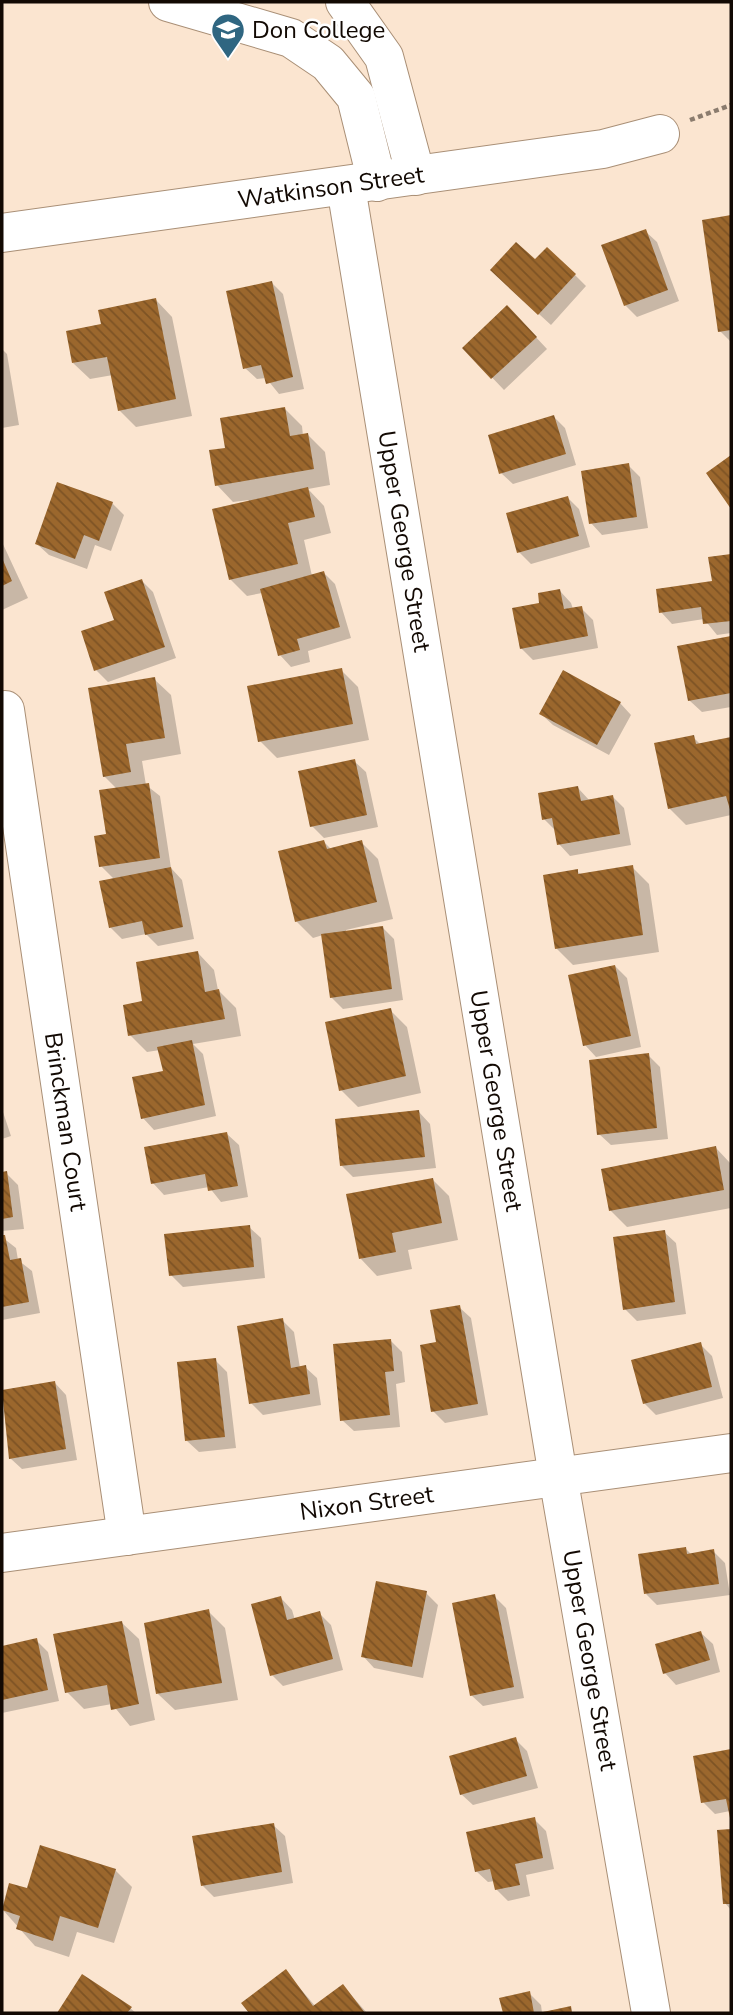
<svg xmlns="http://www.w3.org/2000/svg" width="733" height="2015" viewBox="0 0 733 2015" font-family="'Nunito Sans',sans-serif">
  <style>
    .shadow { fill: #0003 }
    .building { fill: url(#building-back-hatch) }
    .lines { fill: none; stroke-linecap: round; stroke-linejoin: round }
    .minor-casing { stroke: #a98f76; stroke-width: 40 }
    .path { stroke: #8b7c6e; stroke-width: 4.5; stroke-dasharray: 5 3.5; stroke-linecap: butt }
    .minor { stroke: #fff; stroke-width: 38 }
    .labels { text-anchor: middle; stroke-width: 5; stroke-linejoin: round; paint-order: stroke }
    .poi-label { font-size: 24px; fill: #120903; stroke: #fff; text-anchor: start }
    .street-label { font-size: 24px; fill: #120903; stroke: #fff }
  </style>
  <defs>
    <pattern id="building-back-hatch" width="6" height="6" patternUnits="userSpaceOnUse" patternTransform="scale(1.75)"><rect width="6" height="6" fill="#9b672d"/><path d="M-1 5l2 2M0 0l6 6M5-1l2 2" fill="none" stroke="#7d5324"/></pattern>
  </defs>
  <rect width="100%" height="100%" fill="#fbe5d0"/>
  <!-- shadow -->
  <path class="shadow" d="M731,217v125l-11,-11 -16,-110z
    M645,231l12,11 22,59 -42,16 -12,-12z
    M535,262l40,13 11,11 -35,39 -47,-43z
    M271,282l12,12 21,95 -25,5 -13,-16 -9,1 -12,-11z
    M156,300l16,17 20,99 -56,11 -17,-17 -6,-35 -23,4 -17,-16 30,-37z
    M519,319l28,30 -43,41 -40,-42z
    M2,349l5,5 12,71 -17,3z
    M285,409l17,17 1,10 5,-1 17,17 5,33 -22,4 16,17 7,27 -27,7 8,36 12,-3 11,11 16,54 -43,13 2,11 -19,5 -11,-12 -18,-62 -15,3 -17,-17 19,-79 -16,2 -16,-17 10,-36z
    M554,417l11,11 11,37 -63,19 -12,-11z
    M628,465l12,12 8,51 -46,7 -11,-12z
    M568,498l11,11 11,38 -59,17 -12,-12z
    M112,503l12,12 -13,36 -16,-6 -8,24 -38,-14 -12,-11z
    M2,542l26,56 -26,12z
    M731,555v78l-14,2 -13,-16 -32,5 -11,-12 53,-29 -4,-25z
    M142,581l11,11 23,66 -68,24 -12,-12 20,-49z
    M560,591l11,12 2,6 8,-1 12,12 5,28 -65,12 -12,-12 20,-44z
    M731,637v70l-29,5 -12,-11 -11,-53z
    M341,670l17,17 11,53 -92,18 -17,-17z
    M154,679l17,16 10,59 -39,7 4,24 14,11 11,72 11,12 12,59 -36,7 -12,-12 -24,5 -12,-12 5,-47 -14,-14 16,-77 -13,-13z
    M620,703l11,12 -22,40 -56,-30 -12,-11z
    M693,737l8,8 30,-6v76l-45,10 -17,-17z
    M354,761l12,11 12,55 -54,11 -12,-12z
    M578,788l12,13 23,-4 11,11 7,37 -61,11 -11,-12 -3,-13 -12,-12z
    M324,842l7,7 30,-7 17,17 15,60 -47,11v3l37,-5 11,11 9,61 -60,9 -12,-12 -8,-62 -10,3 -17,-17z
    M632,867l17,17 10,68 -86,13 -17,-17 21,-77 4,4z
    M198,953l16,17 4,20 18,18 5,28 -48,8 10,10 13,62 -62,14 -11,-12 22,-46 -5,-22 -13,2 -17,-17 14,-32z
    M615,966l12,12 14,69 -45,10 -11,-12z
    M390,1010l17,17 14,66 -63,14 -17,-17z
    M648,1055l12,12 8,72 -57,6 -12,-11z
    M2,1109l9,27 -9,3z
    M419,1112l11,12 6,44 -83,9 -12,-12z
    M227,1134l12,11 9,52 -27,5 -12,-15 -45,8 -11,-12z
    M716,1148l15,16v44l-104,19 -17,-17z
    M6,1173l12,12 6,44 -22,2v-57z
    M432,1179l17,17 9,44 -50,10 4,19 -35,7 -16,-17z
    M249,1227l12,11 4,40 -82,9 -12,-12z
    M664,1232l12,11 10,71 -49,7 -12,-12z
    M2,1237l14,11 2,12 14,11 8,42 -38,7z
    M459,1307l12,11 17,97 -43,8 -12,-12 5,-67z
    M282,1320l12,12 6,36 5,-1 12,11 4,27 -58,10 -12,-12z
    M390,1340l12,12 3,30 -9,2 4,43 -46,4 -12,-11z
    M700,1344l12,12 11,42 -67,17 -12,-12z
    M215,1360l12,12 9,76 -37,4 -12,-11z
    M55,1383l11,12 11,65 -55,9 -12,-11 -8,-67z
    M686,1549l6,6 21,-4 12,12 5,32 -73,10 -11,-11z
    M426,1593l12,12 -15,73 -49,-10 -11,-12z
    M494,1596l12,12 18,90 -41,8 -12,-11z
    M281,1598l11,12 3,10 24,-7 12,12 12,45 -60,16 -11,-11z
    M208,1611l17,17 13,72 -63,10 -17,-16z
    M122,1623l17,16 16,81 -25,6 -18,-22 -28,5 -17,-17z
    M701,1633l12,11 7,28 -44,13 -11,-12z
    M36,1640l12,12 11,49 -57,12v-65z
    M515,1739l12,12 11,37 -65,17 -12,-11z
    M731,1751v63l-1,-3 -15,3 -12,-12 -8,-45z
    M534,1819l12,12 8,38 -28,6 4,21 -22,5 -12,-12 -1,-8 -7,1 -12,-11z
    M273,1825l12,11 8,47 -79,14 -12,-12z
    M731,1831v79l-6,-7 -6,-71z
    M115,1870l17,17 -18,56 -37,-11 -8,25 -34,-11 -32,-36 25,-20z
    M286,1972l30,35 27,-21 24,27h-116l-8,-10z
    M83,1977l47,31 6,5h-77z
    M529,1993l12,12 1,8h-37l-3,-14z"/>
  <!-- building -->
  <path class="building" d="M731,215v115l-13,2 -16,-112z
    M646,229l22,61 -44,16 -23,-61z
    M516,242l19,17 12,-12 29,27 -38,41 -48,-45z
    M272,281l21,96 -27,7 -5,-19 -18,4 -17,-78z
    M156,298l20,101 -58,12 -11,-54 -35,6 -6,-32 35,-7 -3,-14z
    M507,305l30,32 -46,42 -29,-31z
    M285,407l5,29 18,-3 6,36 -99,17 -6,-36 16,-2 -5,-30z
    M554,415l12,39 -67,20 -11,-39z
    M731,455v54l-25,-36z
    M629,463l8,54 -48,7 -8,-53z
    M57,482l56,20 -14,39 -15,-6 -9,24 -40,-15z
    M308,487l7,30 -27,6 10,41 -69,16 -17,-71z
    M568,496l11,40 -62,17 -11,-40z
    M731,554v67l-28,3 -2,-17 -42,6 -3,-24 56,-8 -4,-24z
    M2,558l10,23 -10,5z
    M324,571l16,56 -43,12 3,11 -22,6 -18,-67z
    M142,579l23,68 -71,24 -13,-40 33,-11 -10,-28z
    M560,589l4,20 18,-3 6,30 -68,13 -8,-41 27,-5 -1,-10z
    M731,636v57l-43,8 -11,-55z
    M342,668l11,56 -95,18 -11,-56z
    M563,670l58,32 -24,43 -58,-31z
    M155,677l10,61 -39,6 5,28 -28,5 -15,-89z
    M694,735l2,9 35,-7v76l-5,-17 -58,13 -14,-66z
    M355,759l12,56 -57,12 -12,-56z
    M149,783l11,75 -61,9 -5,-31 12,-2 -7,-44z
    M578,786l3,15 32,-6 7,39 -63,11 -5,-27 -10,2 -4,-27z
    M324,840l3,9 35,-9 15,62 -82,20 -17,-71z
    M633,865l10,70 -88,14 -12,-74 35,-6v5z
    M171,867l12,60 -38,8 -3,-14 -33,7 -10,-47z
    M383,926l9,63 -62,9 -9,-64z
    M198,951l7,41 14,-3 6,30 -97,17 -5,-31 19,-4 -6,-39z
    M615,965l16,71 -48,10 -15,-71z
    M391,1008l15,68 -67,15 -14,-69z
    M192,1040l13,65 -64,14 -9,-42 31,-6 -6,-24z
    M649,1053l8,75 -60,7 -8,-75z
    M419,1110l6,47 -85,9 -5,-47z
    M227,1132l11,54 -30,5 -3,-17 -54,10 -7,-37z
    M716,1146l8,44 -115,21 -8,-42z
    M7,1171l6,46 -11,2v-47z
    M433,1178l9,45 -50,10 4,19 -37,7 -13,-65z
    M250,1225l4,42 -85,9 -5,-42z
    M665,1230l10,72 -52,8 -10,-73z
    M2,1235h3l5,25 11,-2 8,44 -27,5z
    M460,1305l18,99 -47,8 -11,-67 16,-3 -6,-32z
    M283,1318l8,50 15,-3 4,29 -61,10 -12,-78z
    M391,1339l3,32 -9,1 5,43 -50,6 -7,-77z
    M701,1342l11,45 -69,17 -12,-44z
    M216,1358l9,79 -40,4 -8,-79z
    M55,1381l11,68 -57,10 -7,-69z
    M686,1547l1,7 27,-5 5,35 -75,10 -6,-40z
    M376,1581l51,10 -15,76 -51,-10z
    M495,1594l19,93 -44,9 -18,-93z
    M281,1596l6,24 33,-9 13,48 -63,17 -19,-72z
    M209,1609l13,74 -66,11 -12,-71z
    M122,1621l17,83 -28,6 -4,-25 -42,8 -12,-59z
    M701,1631l9,29 -47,14 -8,-30z
    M37,1638l11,52 -46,10v-54z
    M516,1737l11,39 -67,19 -11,-39z
    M731,1749v68l-1,1 -4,-19 -25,4 -8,-47z
    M535,1817l8,41 -28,6 5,21 -25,5 -5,-21 -15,3 -9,-40z
    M274,1823l8,49 -81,14 -9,-50z
    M731,1829v75h-8l-6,-74z
    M40,1845l76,24 -18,59 -38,-12 -7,25 -37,-12 4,-13 -18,-6 7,-27 18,5z
    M286,1969l27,37 30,-22 22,29h-116l-8,-10z
    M82,1974l50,33 -5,6h-70z
    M530,1991l4,22h-31l-4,-15z
    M571,2006l1,7h-29v-1z"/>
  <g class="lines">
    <!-- minor casing -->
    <g class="minor-casing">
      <g id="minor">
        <path d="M168,2l123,36 37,25 28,34 21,85"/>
        <path d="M345,2l39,55 32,119"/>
        <path id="s1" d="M346,187l212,1289 93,537"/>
        <path id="s2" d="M2,233l601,-84 57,-15"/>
        <path id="s3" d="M5,710l122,826"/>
        <path id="s4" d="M2,1553l729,-100"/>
      </g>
    </g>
    <!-- path -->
    <path class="path" d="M690,120l41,-15"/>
    <!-- minor -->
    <use href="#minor" class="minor"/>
  </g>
  <!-- icons -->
  <defs>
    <g id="school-pin" transform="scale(1.75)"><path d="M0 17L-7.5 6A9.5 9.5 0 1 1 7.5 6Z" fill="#2f6681" stroke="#fff"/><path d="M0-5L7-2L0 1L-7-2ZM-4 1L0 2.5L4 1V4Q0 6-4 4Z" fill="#fff"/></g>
  </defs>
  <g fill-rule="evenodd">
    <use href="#school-pin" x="228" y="30"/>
  </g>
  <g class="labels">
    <!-- poi labels -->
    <g class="poi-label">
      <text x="252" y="38">Don College</text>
    </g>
    <!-- street labels -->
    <g class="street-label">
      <text dy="8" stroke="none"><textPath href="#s2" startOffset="332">Watkinson Street</textPath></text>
      <text dy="8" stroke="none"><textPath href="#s1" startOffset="359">Upper George Street</textPath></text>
      <text dy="8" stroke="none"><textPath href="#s1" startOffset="926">Upper George Street</textPath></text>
      <text dy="8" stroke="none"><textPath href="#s3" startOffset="416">Brinckman Court</textPath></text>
      <text dy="8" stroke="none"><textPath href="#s4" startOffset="368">Nixon Street</textPath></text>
      <text dy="8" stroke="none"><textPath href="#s1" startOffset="1493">Upper George Street</textPath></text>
    </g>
  </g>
  <!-- border -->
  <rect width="733" height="2015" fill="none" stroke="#120903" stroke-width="7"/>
</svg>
